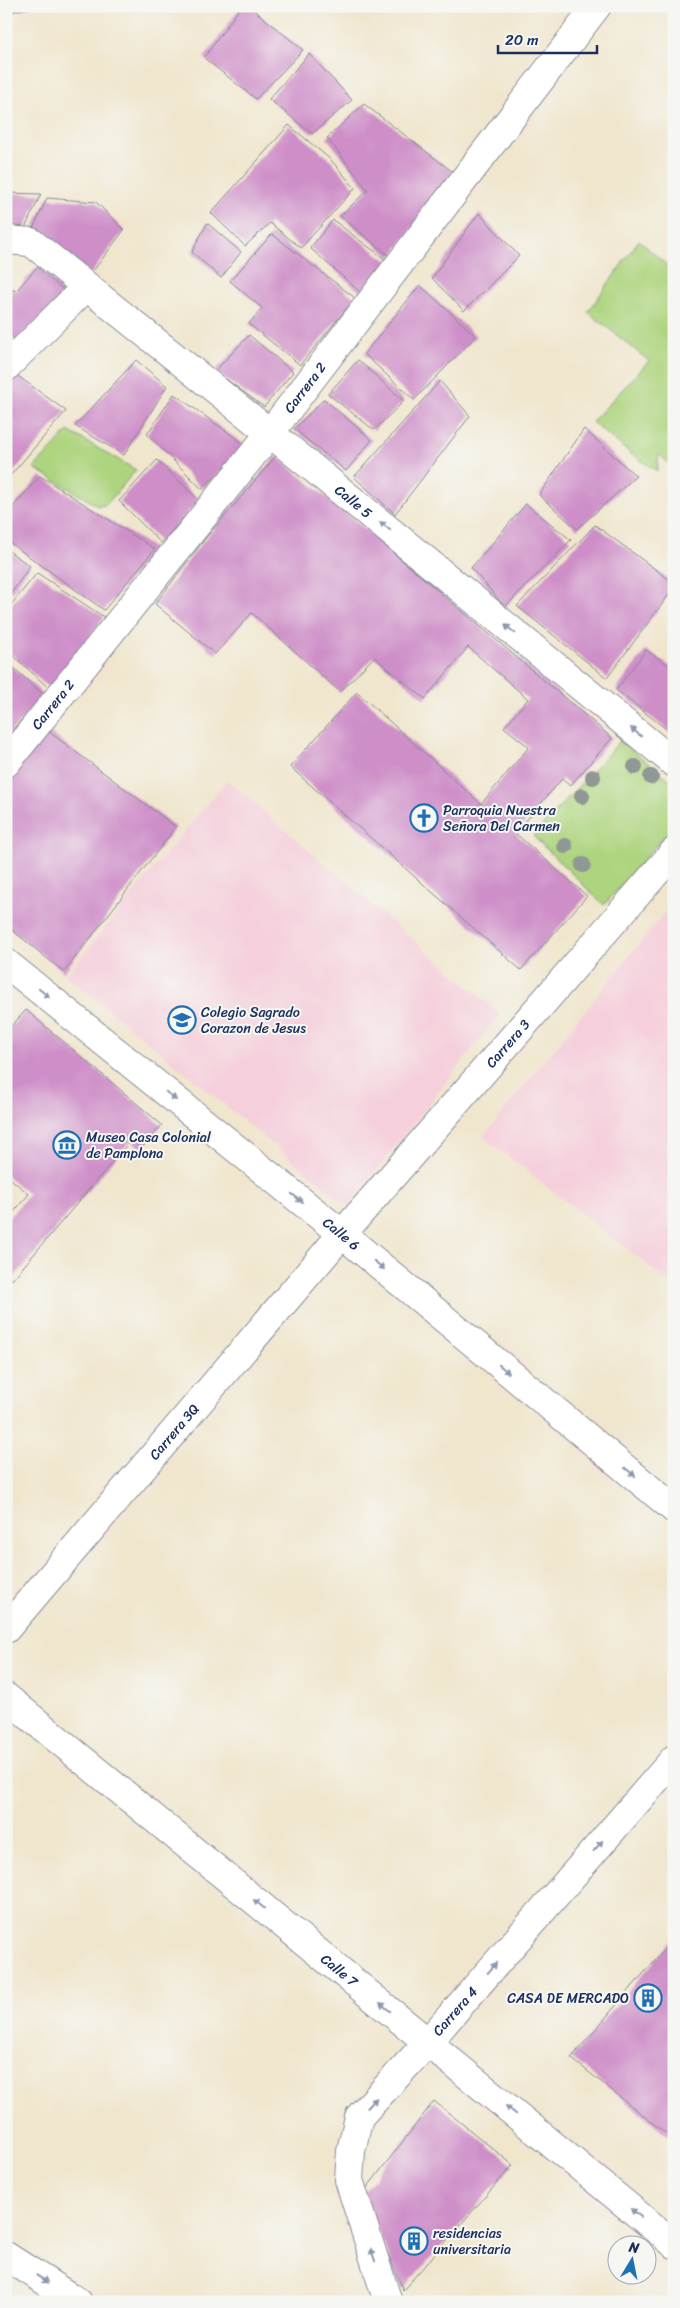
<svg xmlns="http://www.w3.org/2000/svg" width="680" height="2308" viewBox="0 0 680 2308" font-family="Sriracha,sans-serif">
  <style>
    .built { fill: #f5cfdb }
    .green { fill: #add47e; stroke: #64826e }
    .building { fill: #ce8ec8 }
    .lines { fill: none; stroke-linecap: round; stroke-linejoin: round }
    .minor-casing { stroke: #868a96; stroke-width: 30 }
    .minor { stroke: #fff; stroke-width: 28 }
    .tree { fill: #8f9895 }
    .oneway { fill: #8d97ae }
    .labels { text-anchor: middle; stroke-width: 4; stroke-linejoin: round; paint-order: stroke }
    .street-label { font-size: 14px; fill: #1b2f5e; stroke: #f6f6f2 }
    .poi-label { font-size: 14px; fill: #1b2f5e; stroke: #f6f6f2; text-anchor: start }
  </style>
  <rect width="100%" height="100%" fill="#f6f6f2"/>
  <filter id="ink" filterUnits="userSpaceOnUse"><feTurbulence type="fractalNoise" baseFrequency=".02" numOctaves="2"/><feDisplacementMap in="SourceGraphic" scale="10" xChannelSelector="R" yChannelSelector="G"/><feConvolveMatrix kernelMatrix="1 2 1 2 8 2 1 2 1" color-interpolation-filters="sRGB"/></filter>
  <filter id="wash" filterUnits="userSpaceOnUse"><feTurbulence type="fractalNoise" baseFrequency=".0096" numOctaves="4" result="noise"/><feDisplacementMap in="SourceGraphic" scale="20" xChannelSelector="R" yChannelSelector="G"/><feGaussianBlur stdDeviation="1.12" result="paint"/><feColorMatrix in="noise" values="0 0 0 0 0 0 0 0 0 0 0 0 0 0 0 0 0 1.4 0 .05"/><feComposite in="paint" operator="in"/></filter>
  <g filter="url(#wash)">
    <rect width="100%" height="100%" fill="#f0e6ce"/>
    <!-- built -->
    <path class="built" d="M227,780l273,234 -152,192 -282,-231z
      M674,901v386l-26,-22 -165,-128z"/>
    <!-- green -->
    <path class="green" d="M639,240l35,32v197l-15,-15 -2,17 -27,-18 -38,-31 57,-61 -61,-49z
      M68,431l68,39 -30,35 -8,1 -64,-38z
      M620,741l54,42v42l-70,80 -71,-69z"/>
    <g id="blocks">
      <!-- building -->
      <path class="building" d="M6,6h25v1l-25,6z
        M241,6h8l54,44 -47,49 -52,-41z
        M309,54l43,46 -40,34 -43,-35z
        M364,104l89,68 -62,85 -51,-41 28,-26 -41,-52z
        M289,125l42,35 24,28 -54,60 -31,-25 -25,23 -34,-33z
        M6,193l35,1 -16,34h-19z
        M47,198l49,4 28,28 -34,45 -58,-44z
        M479,213l40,43 -55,55 -32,-33z
        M333,220l57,43 -30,29 -50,-44z
        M207,223l34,29 -20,26 -29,-26z
        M272,234l83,64 -55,67 -51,-41 13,-16 -32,-27z
        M37,267l31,27 -52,46 -10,-8v-45l10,4z
        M420,285l56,51 -62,64 -50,-46z
        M249,335l44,37 -29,35 -49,-36z
        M136,360l31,26 -43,69 -49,-29z
        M358,360l46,41 -30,29 -46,-36z
        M15,374l51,37 -56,65 -4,-3v-89z
        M440,381l30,35 -75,98 -41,-37z
        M174,394l73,52 -45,43 -55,-55z
        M324,399l48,41 -26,31 -52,-42z
        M584,429l52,47 -59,53 -38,-34z
        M276,456l69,56 267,226 -42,48 -8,-7 -47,54 72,63 -66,74 -231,-203 67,-75 124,112 48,-57 -25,-20 24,-28 -60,-52 -43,52 -51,-42 -34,35 -88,-79 -37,41 -60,-50 50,-65z
        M157,460l42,40 -38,43 -42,-42z
        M40,476l115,73 -51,61 -98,-70v-25z
        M526,504l45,36 -66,67 -34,-39z
        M595,525l79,58v5l-67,90 -90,-72z
        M6,549l24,17 -24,35z
        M37,573l67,44 -52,74 -46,-42v-38z
        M646,650l24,16 4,-5v74l-58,-45z
        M6,661l38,34 -38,42z
        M48,731l128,96 -112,145 -58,-47v-142z
        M26,1010l136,115 -21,24 -10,-9 -119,140 -6,-5v-54l23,-27 -23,-19v-143z
        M674,1938v202l-103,-82z
        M434,2101l79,64 -110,125 -40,-97z"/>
    </g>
  </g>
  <g filter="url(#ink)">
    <use href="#blocks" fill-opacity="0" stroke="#868a96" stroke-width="1"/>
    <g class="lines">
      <!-- minor casing -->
      <g class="minor-casing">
        <g id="minor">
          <path id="s1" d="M6,240l25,2 239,191 404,330"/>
          <path d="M6,367l81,-81"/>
          <path id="s2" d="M6,763l264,-330 327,-427"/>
          <path id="s3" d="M6,963l336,271 332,275"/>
          <path id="s4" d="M6,1629l336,-395 332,-382"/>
          <path id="s5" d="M6,1697l668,547"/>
          <path d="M6,2256l72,46"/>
          <path id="s6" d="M388,2302l-39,-122 2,-29 8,-34 69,-75 246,-283"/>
        </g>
      </g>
      <!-- minor -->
      <use href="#minor" class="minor"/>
    </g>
    <!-- trees -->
    <g class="tree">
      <circle cx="635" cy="767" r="8"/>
      <circle cx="593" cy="777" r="8"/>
      <circle cx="651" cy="777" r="8"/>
      <circle cx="582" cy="796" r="8"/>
      <circle cx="565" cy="846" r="8"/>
      <circle cx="583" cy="865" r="8"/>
    </g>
    <!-- one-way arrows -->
    <defs><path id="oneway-solid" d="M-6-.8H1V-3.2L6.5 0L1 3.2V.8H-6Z" transform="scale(1.25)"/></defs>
    <g class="oneway">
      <use href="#oneway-solid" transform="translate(385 526) rotate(-141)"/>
      <use href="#oneway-solid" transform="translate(510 629) rotate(-141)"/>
      <use href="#oneway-solid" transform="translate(636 732) rotate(-141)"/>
      <use href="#oneway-solid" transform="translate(44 993) rotate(39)"/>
      <use href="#oneway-solid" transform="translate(171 1096) rotate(39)"/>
      <use href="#oneway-solid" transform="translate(297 1198) rotate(39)"/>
      <use href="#oneway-solid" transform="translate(379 1265) rotate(40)"/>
      <use href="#oneway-solid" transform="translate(504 1369) rotate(40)"/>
      <use href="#oneway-solid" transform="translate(630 1472) rotate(40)"/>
      <use href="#oneway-solid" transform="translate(598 1846) rotate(-49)"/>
      <use href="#oneway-solid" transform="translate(259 1904) rotate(-141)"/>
      <use href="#oneway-solid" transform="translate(492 1968) rotate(-49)"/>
      <use href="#oneway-solid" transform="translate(385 2007) rotate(-141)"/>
      <use href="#oneway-solid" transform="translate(372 2103) rotate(-47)"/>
      <use href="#oneway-solid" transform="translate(511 2110) rotate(-141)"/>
      <use href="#oneway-solid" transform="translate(636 2213) rotate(-141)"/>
      <use href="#oneway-solid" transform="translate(373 2255) rotate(-108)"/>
      <use href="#oneway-solid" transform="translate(42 2279) rotate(33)"/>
    </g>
  </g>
  <!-- icons -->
  <defs>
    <g id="church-ring" transform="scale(1.4375)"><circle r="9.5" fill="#f6f6f2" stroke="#1f6fb2" stroke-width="1.5"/><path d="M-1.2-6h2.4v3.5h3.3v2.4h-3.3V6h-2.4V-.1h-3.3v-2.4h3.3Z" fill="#1f6fb2"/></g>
    <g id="school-ring" transform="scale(1.4375)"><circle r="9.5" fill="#f6f6f2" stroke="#1f6fb2" stroke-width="1.5"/><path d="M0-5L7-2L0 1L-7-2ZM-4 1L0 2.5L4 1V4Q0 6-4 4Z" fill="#1f6fb2"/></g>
    <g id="museum-ring" transform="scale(1.4375)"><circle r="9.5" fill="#f6f6f2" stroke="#1f6fb2" stroke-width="1.5"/><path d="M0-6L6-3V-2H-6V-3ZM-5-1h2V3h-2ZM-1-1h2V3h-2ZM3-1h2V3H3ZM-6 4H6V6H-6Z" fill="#1f6fb2"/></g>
    <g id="building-ring" transform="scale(1.4375)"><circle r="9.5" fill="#f6f6f2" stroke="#1f6fb2" stroke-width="1.5"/><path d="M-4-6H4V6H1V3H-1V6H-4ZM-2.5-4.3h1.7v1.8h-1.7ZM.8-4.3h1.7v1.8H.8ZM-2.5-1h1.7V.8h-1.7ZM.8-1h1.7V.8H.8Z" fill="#1f6fb2"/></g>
  </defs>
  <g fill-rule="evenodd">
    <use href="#church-ring" x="424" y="818"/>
    <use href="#school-ring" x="182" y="1020"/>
    <use href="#museum-ring" x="67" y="1145"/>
    <use href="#building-ring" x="648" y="1998"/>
    <use href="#building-ring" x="414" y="2241"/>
  </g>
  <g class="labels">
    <!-- street labels -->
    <g class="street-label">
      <text dy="5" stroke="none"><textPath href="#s2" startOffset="480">Carrera 2</textPath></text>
      <text dy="5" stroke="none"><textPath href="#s1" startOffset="439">Calle 5</textPath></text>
      <text dy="5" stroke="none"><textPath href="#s2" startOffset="75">Carrera 2</textPath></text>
      <text dy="5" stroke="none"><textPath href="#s4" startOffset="771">Carrera 3</textPath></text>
      <text dy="5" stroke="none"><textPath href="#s3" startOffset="431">Calle 6</textPath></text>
      <text dy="5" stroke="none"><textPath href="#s4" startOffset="259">Carrera 3Q</textPath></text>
      <text dy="5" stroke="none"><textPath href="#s5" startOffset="431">Calle 7</textPath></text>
      <text dy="5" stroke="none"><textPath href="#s6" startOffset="335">Carrera 4</textPath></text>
    </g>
    <!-- poi labels -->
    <g class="poi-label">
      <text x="443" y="815">Parroquia Nuestra<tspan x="443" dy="16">Señora Del Carmen</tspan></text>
      <text x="201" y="1017">Colegio Sagrado<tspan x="201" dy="16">Corazon de Jesus</tspan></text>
      <text x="86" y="1142">Museo Casa Colonial<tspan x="86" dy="16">de Pamplona</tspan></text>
      <text x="629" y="2003" text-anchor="end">CASA DE MERCADO</text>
      <text x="433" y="2238">residencias<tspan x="433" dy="16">universitaria</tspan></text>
    </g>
  </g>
  <!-- margin -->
  <rect width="680" height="2308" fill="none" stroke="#f6f6f2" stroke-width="25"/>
  <!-- north arrow -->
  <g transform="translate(632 2260) rotate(10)"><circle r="24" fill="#f6f6f2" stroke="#9ea6b7"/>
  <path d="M0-4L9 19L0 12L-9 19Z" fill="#1f6fb2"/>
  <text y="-8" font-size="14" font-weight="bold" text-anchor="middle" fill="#1b2f5e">N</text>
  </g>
  <!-- scale -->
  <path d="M498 45v8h99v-8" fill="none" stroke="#1b2f5e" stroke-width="2.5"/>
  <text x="505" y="45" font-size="15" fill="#1b2f5e" stroke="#f6f6f2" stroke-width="4" paint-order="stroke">20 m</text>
</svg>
